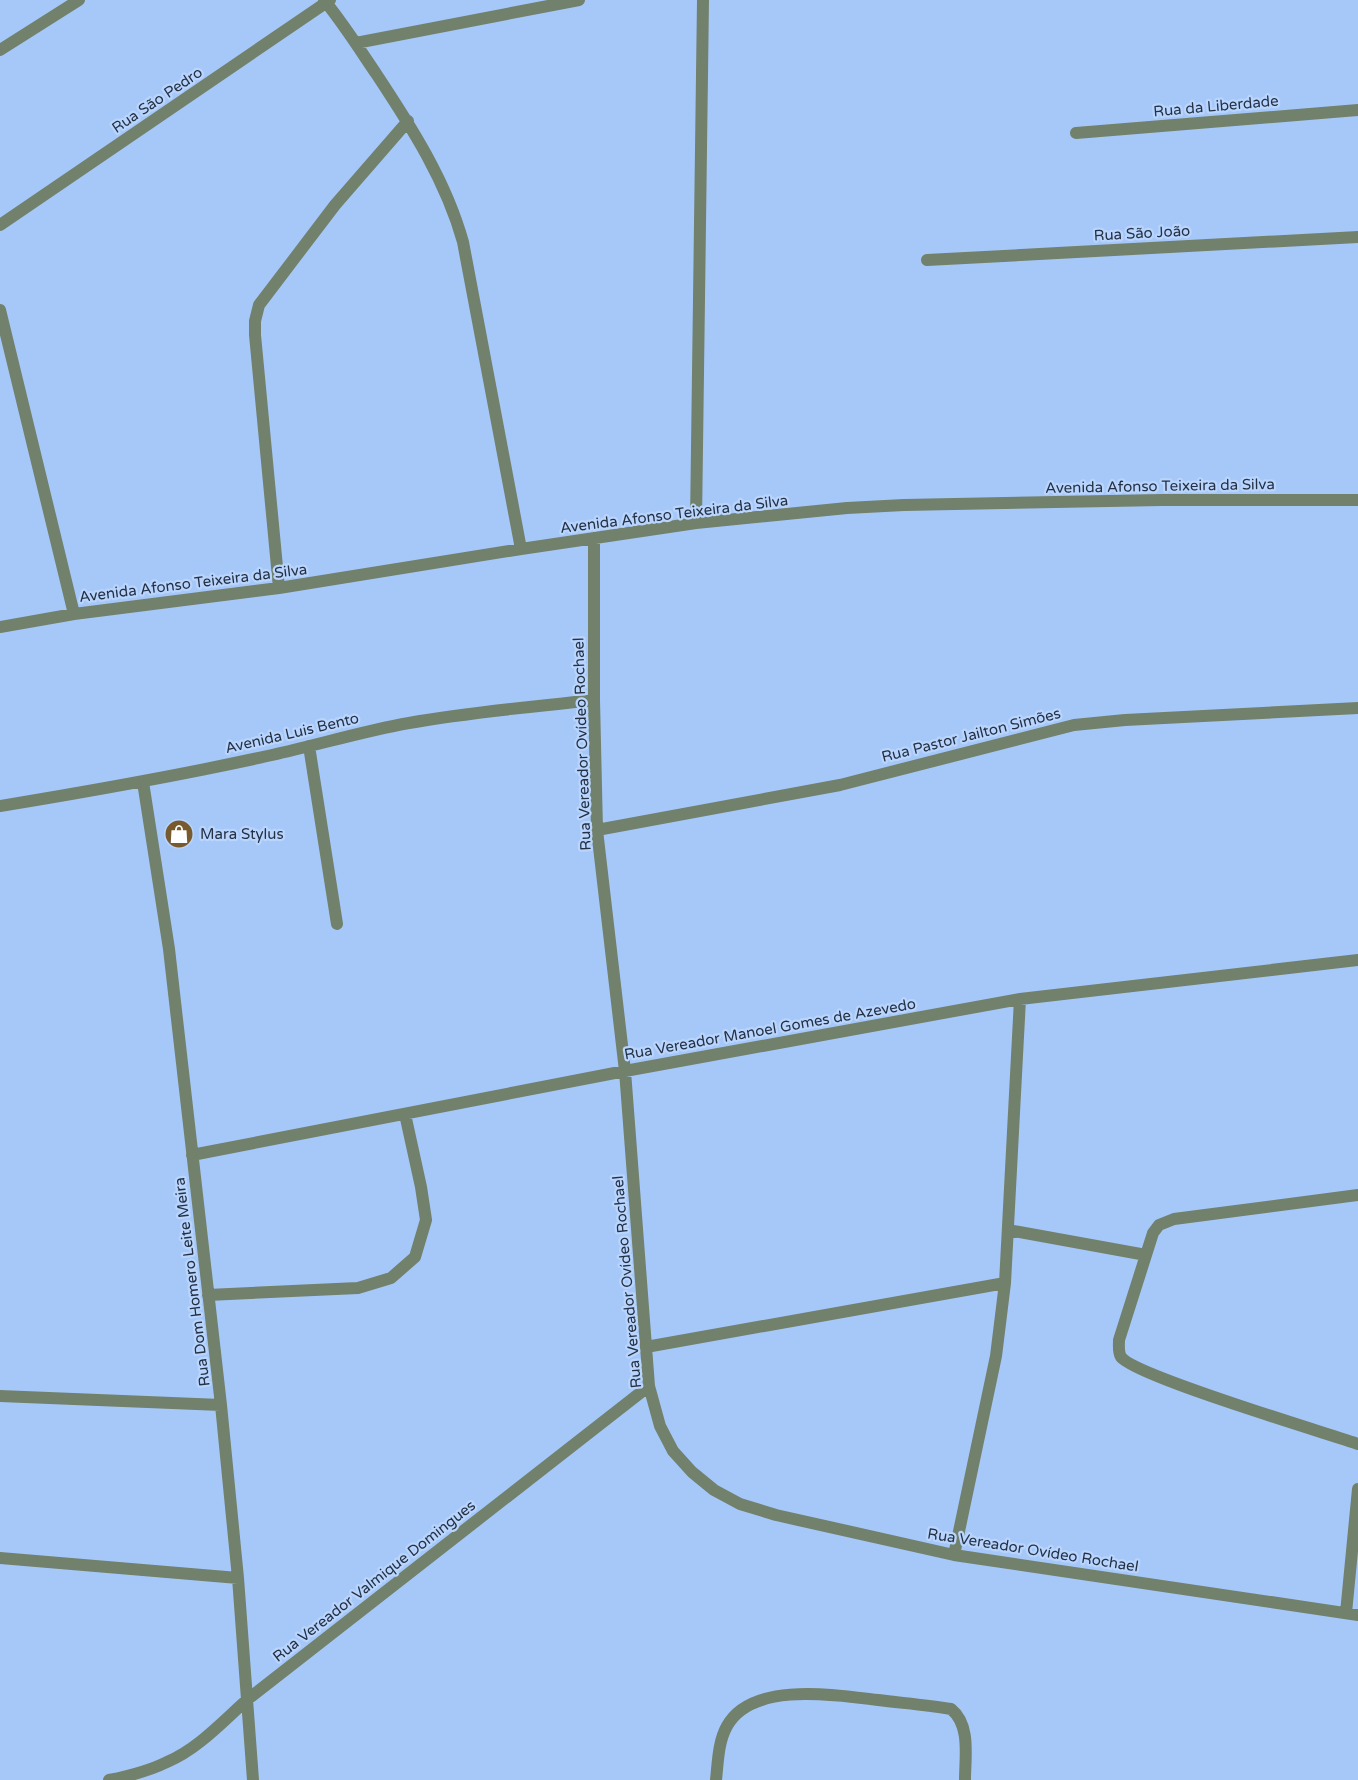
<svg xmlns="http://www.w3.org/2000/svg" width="1358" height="1780" viewBox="0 0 1358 1780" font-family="'Varela Round',sans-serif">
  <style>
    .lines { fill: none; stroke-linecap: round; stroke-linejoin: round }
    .minor { stroke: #72816c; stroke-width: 12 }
    .labels { text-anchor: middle; stroke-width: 4.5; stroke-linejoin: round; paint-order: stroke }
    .street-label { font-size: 15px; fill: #243145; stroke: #b9d5fd }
    .poi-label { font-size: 15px; fill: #243145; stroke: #b9d5fd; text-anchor: start }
  </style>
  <rect width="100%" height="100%" fill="#a6c8f9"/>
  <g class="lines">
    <!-- minor -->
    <path class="minor" d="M324,0c19,23 36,50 53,75 35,53 69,106 86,167l58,307
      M356,43l223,-43
      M0,50l79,-50
      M1076,133l282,-23
      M0,225l330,-225
      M927,260l431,-23
      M0,310l74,304
      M696,523l7,-523
      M594,538v162l3,130 28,241 24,315 11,40 13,25 19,21 22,18 26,14 36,11 178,40 404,60
      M279,588l-24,-253v-14l4,-16 76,-100 73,-84
      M0,627l74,-13 205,-26 242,-39 175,-26 151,-15 57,-3 258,-5h196
      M309,746l28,178
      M143,782l26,167 52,456 17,173 15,202
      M0,806c91,-15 182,-31 272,-51 46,-10 91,-24 137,-32 61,-11 123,-16 185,-23
      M597,830l243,-45 234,-60 51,-5 233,-12
      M192,1155l433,-84 395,-72 338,-39
      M1358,1195l-184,24 -15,6 -6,8 -34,107c0,6 -1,12 2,17 14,19 202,75 237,87
      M1008,1230l138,25
      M208,1295l150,-7 33,-10 24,-21 11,-37 -5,-33 -16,-73
      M646,1347l359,-64
      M0,1396l221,9
      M954,1555l42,-199 9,-73 15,-284
      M0,1558l238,20
      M1346,1613l12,-124
      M109,1780c20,-4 40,-9 58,-18 31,-13 56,-41 81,-63l401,-313
      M716,1780c2,-18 2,-38 11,-54 25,-45 109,-31 151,-26 24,3 49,5 73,9 20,16 14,48 14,71"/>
  </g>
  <!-- icons -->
  <defs>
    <g id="shop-disc" transform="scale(1.5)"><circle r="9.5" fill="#775b2e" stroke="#b9d5fd"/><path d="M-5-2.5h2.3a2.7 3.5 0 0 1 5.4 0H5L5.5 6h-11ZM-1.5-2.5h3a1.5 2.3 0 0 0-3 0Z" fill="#fff"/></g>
  </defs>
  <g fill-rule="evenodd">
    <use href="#shop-disc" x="179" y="834"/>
  </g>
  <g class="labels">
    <!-- street labels -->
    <g class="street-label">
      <text transform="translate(157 100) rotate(-34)" y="5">Rua São Pedro</text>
      <text transform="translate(1216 106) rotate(-5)" y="5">Rua da Liberdade</text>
      <text transform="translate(1142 233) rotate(-3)" y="5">Rua São João</text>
      <text transform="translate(1160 486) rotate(-1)" y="5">Avenida Afonso Teixeira da Silva</text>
      <text transform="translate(674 514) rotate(-7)" y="5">Avenida Afonso Teixeira da Silva</text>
      <text transform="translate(193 583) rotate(-7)" y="5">Avenida Afonso Teixeira da Silva</text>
      <text transform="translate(292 733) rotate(-13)" y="5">Avenida Luis Bento</text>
      <text transform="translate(971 735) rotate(-14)" y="5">Rua Pastor Jailton Simões</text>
      <text transform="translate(582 744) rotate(-92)" y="5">Rua Vereador Ovídeo Rochael</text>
      <text transform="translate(770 1029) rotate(-10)" y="5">Rua Vereador Manoel Gomes de Azevedo</text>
      <text transform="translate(192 1282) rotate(-97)" y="5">Rua Dom Homero Leite Meira</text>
      <text transform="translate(627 1282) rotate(-95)" y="5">Rua Vereador Ovídeo Rochael</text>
      <text transform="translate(1033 1550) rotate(9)" y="5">Rua Vereador Ovídeo Rochael</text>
      <text transform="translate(374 1581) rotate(-38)" y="5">Rua Vereador Valmique Domingues</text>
    </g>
    <!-- poi labels -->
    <g class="poi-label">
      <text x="200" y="839">Mara Stylus</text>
    </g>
  </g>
</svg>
